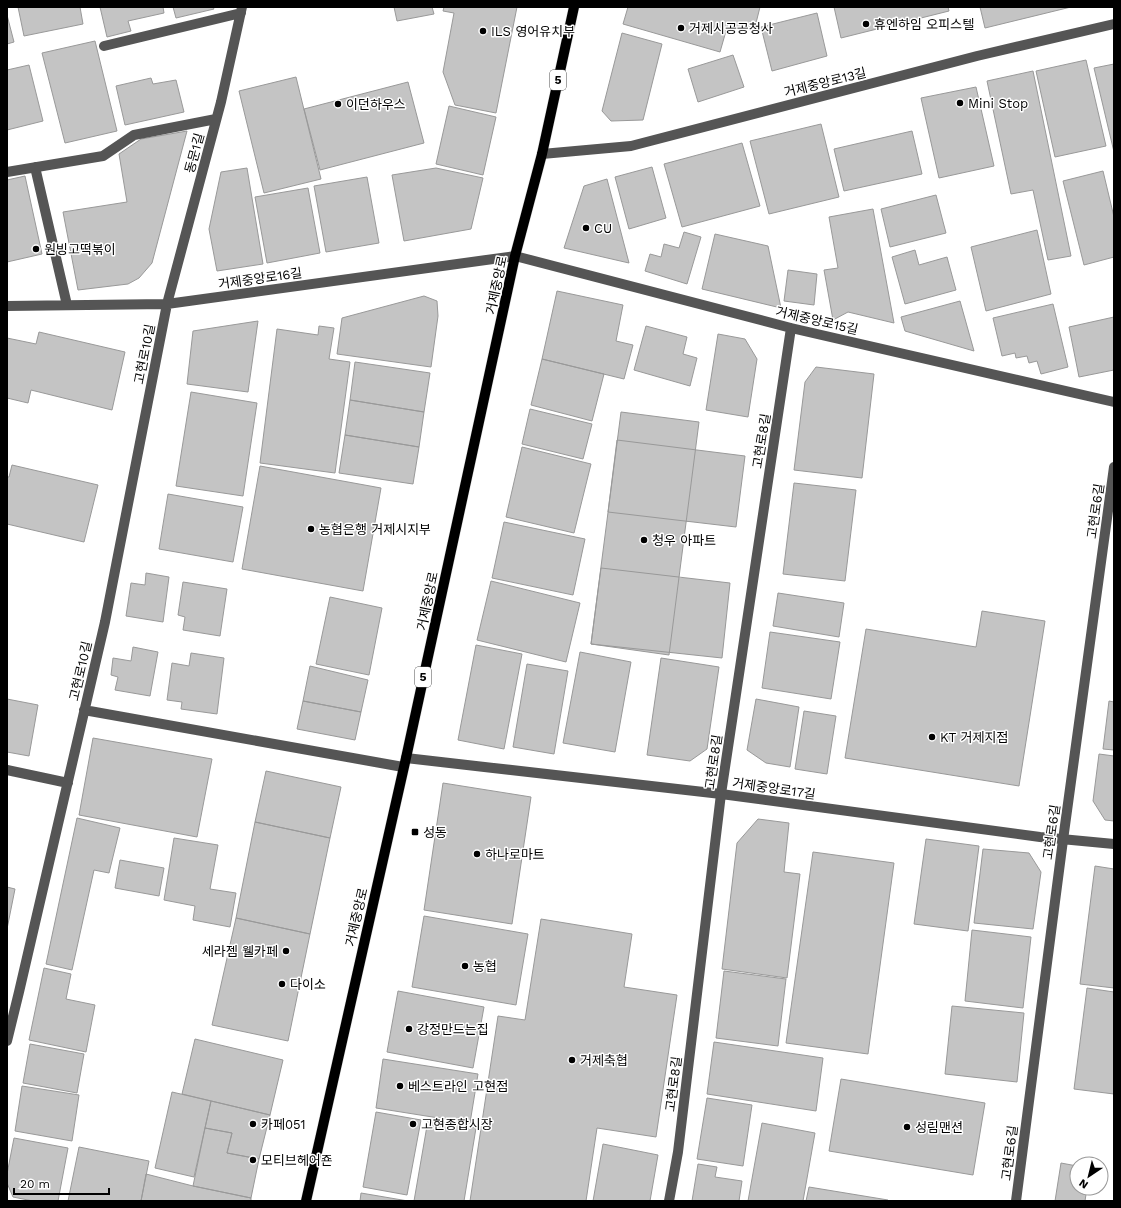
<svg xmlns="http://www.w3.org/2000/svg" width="1121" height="1208" viewBox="0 0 1121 1208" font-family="'Work Sans','Noto Sans KR',sans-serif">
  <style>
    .building { fill: #c4c4c4; stroke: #999 }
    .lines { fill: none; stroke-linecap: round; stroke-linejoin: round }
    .major-casing { stroke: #dbdbdb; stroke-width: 11 }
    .minor { stroke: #555; stroke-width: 10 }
    .major { stroke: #000; stroke-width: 10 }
    .poi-dot { fill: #000; stroke: #fff; stroke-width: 1.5 }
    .labels { text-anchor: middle; stroke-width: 3; stroke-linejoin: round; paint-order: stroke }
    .shield { fill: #fff; stroke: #4c4c4c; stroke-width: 1 }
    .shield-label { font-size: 12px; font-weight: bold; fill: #000 }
    .poi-label { font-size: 13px; fill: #000; stroke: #fff; text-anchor: start }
    .street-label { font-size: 13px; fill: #000; stroke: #fff }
  </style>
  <rect width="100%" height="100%" fill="#fff"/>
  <!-- building -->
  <path class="building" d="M18,7h62l3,17 -59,12z
    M100,7h63l1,6 -36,8 3,10 -24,6z
    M173,7h40l1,2 -38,9z
    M394,7h38l2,7 -37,7z
    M444,7h73l-21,106 -41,-8 -12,-33 11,-59 -11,-2z
    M628,7h132l-6,24 -26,-7 -8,28 -97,-28z
    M834,7h114l1,4 -108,27z
    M980,7h91l-86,21z
    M817,13l10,43 -55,15 -11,-44z
    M7,15l7,27 -7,2z
    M622,33l40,11 -19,76 -32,1 -9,-10z
    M95,41l22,90 -52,12 -23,-90z
    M733,55l11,32 -46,15 -10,-33z
    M1086,60l20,86 -51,11 -19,-86z
    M1114,64v88l-20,-84z
    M29,65l14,56 -36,9v-60z
    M1033,71l38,185 -23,4 -15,-70 -22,4 -24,-113z
    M296,77l25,102 -57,14 -25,-102z
    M151,78l2,6 23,-4 8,32 -59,13 -9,-39z
    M408,82l16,61 -104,27 -16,-61z
    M976,87l18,79 -55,12 -18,-80z
    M449,106l47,11 -13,58 -47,-11z
    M821,124l18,73 -70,17 -19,-73z
    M187,131l-35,132 -13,15 -11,6 -50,6 -15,-78 64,-10 -8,-48 22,-15z
    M912,131l10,43 -78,17 -10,-42z
    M742,143l18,63 -78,21 -18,-63z
    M652,167l14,51 -37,11 -14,-52z
    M247,168l16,96 -46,7 -8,-42 12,-57z
    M436,168l47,10 -12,51 -67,12 -12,-66z
    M1103,171l11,46v40l-30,8 -21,-84z
    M25,176l17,78 -35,8v-82z
    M367,177l12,66 -53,9 -12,-66z
    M607,179l22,84 -65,-15 20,-62z
    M308,188l12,65 -53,10 -12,-66z
    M936,195l10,38 -56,14 -9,-38z
    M873,209l21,114 -46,-11 -15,8 -9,-50 14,-2 -9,-51z
    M1037,230l14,64 -65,17 -15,-64z
    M684,232l17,5 -14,47 -42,-13 5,-17 11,3 3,-13 15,4z
    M715,234l53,12 13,62 -79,-19z
    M915,250l4,15 28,-8 9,33 -51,14 -13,-47z
    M788,270l29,4 -3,31 -30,-4z
    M557,291l66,14 -7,36 17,4 -9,34 -82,-20z
    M424,296l13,5 1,15 -7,51 -94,-13 5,-36z
    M960,301l14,50 -69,-20 -4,-14z
    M1053,304l15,63 -27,7 -4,-13 -8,2 -2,-7 -11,2 -1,-5 -13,3 -9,-38z
    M1114,317v53l-35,7 -10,-50z
    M258,321l-10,71 -61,-8 6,-53z
    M319,326l15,2 -5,31 21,3 -15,111 -75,-10 17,-134 41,6z
    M646,326l41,11 -4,17 14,4 -7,28 -56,-16z
    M39,332l86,20 -13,58 -81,-20 -3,13 -21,-5v-60l29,6z
    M718,334l27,5 12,20 -9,58 -42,-7z
    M542,359l62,15 -12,47 -61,-16z
    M355,362l75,11 -6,39 -74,-12z
    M816,367l58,7 -12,104 -68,-8 11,-88z
    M191,392l66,11 -14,93 -67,-10z
    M350,400l74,12 -5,35 -74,-12z
    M530,409l62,15 -9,35 -61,-15z
    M621,412l78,10 -30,233 -78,-11z
    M345,435l74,12 -6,37 -74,-11z
    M617,440l128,16 -9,71 -128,-15z
    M522,447l69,17 -17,69 -68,-16z
    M12,465l86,20 -14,57 -77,-18v-47h2z
    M260,466l121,22 -18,103 -121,-22z
    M794,483l62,7 -11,91 -62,-7z
    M168,494l75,13 -10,55 -74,-13z
    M504,522l81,17 -12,56 -81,-17z
    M601,568l129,15 -8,75 -131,-14z
    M146,573l23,4 -6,45 -37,-6 5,-33 14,2z
    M491,581l89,22 -14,59 -89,-22z
    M183,582l44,7 -7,47 -37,-6 2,-13 -7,-2z
    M778,593l66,10 -5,34 -66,-11z
    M330,597l52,11 -13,67 -53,-11z
    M982,611l63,10 -26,165 -174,-28 21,-129 110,18z
    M770,632l70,10 -9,57 -69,-11z
    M476,645l46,9 -18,95 -46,-9z
    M133,647l25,5 -8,44 -35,-6 3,-13 -7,-2 2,-17 18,3z
    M580,652l51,10 -16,90 -52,-9z
    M191,653l33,5 -7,56 -36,-5 1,-7 -15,-2 5,-37 17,3z
    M661,658l58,9 -12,82 -17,12 -43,-6z
    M527,664l41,7 -14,83 -41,-7z
    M310,666l58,14 -7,32 -58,-11z
    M7,699l31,6 -9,51 -22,-4z
    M756,699l43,8 -9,60 -24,-4 -19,-13z
    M303,701l58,11 -6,28 -58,-11z
    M1109,701l5,1v48l-11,-1z
    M804,711l32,5 -9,58 -32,-5z
    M93,738l119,21 -15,78 -118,-22z
    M1099,754l15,2v65l-9,-1 -12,-19z
    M266,771l75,16 -11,51 -75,-16z
    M443,783l88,14 -19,127 -88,-14z
    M77,818l43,10 -11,45 -15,-3 -22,100 -26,-6z
    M758,819l31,4 -5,49 16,2 -13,104 -65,-9 15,-126z
    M255,822l75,16 -20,96 -74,-16z
    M174,838l44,7 -8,44 26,4 -6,34 -37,-7 2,-14 -31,-6z
    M926,839l53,7 -11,85 -54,-7z
    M983,849l46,4 12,19 -8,57 -59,-6z
    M813,852l81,11 -26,191 -82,-11z
    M120,860l44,8 -5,28 -44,-8z
    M1095,866l19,3v119l-34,-4z
    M7,887l8,2 -8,40z
    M424,916l104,18 -12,71 -104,-18z
    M236,918l74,16 -22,107 -76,-16z
    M541,919l91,15 -8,53 53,8 -21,142 -59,-9 -11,73h-116l28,-185 27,4z
    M972,930l59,7 -8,71 -58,-7z
    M44,968l27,6 -5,25 29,6 -9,47 -57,-12z
    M724,971l62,8 -8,67 -62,-8z
    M1087,988l27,4v102l-40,-5z
    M398,991l86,16 -11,61 -86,-16z
    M952,1006l72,7 -7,69 -72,-8z
    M195,1039l88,21 -13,55 -88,-21z
    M714,1042l109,16 -7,53 -109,-17z
    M30,1044l54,10 -7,39 -54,-10z
    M383,1059l95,15 -8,49 -94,-15z
    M841,1079l144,24 -12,72 -144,-24z
    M22,1086l57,9 -7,46 -57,-10z
    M172,1092l39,9 -17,76 -39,-9z
    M707,1098l45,7 -9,61 -46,-7z
    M211,1101l59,14 -11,44 -32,-6 5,-20 -27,-5z
    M376,1112l45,8 -14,75 -44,-8z
    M428,1120l48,8 -12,73h-50z
    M762,1123l53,10 -12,68h-55z
    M205,1128l27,5 -5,20 32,6 -8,39 -58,-12z
    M14,1138l54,10 -10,53h-25l-20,-4 -6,-14v-9z
    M603,1144l55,11 -8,46h-57z
    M79,1147l70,14 -8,40h-73z
    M1061,1163l16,3v22h10l-2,13h-30z
    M698,1164l19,3 -2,10 27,4 -3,20h-47z
    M146,1174l47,12 58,12v3h-110z
    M809,1187l79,13v1h-82z
    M361,1193l47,8h-48z"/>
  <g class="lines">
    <!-- major casing -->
    <g class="major-casing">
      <path id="major" d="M306,1201l100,-443 109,-502 27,-102 32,-147"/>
    </g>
    <!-- minor -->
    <path class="minor" d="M104,46l137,-33
      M542,154l89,-8 346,-90 137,-32
      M35,167l32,138
      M7,172l96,-16 31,-21 82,-16
      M7,306l160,-2 348,-48 276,72 323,74
      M84,710l319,57
      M406,758l315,36 319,43 74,7
      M7,770l61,13
      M7,1041l12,-49 86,-370 62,-318 54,-202 21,-95
      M669,1201l9,-49 43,-358 70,-466
      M1016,1201l47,-361 51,-373"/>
    <!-- major -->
    <use href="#major" class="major"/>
  </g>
  <!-- markers -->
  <g class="poi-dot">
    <circle cx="866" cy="24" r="4"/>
    <circle cx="681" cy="28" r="4"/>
    <circle cx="483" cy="31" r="4"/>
    <circle cx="960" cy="103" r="4"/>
    <circle cx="338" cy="104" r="4"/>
    <circle cx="586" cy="228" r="4"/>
    <circle cx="36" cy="249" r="4"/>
    <circle cx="311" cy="529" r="4"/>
    <circle cx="644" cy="540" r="4"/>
    <circle cx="932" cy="737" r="4"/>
    <rect x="411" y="828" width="8" height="8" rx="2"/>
    <circle cx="477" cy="854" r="4"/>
    <circle cx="286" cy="951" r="4"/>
    <circle cx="465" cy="966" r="4"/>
    <circle cx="282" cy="984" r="4"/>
    <circle cx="409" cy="1029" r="4"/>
    <circle cx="572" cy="1060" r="4"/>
    <circle cx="400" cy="1086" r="4"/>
    <circle cx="253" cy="1124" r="4"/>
    <circle cx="413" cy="1124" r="4"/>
    <circle cx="907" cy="1127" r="4"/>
    <circle cx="253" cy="1160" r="4"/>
  </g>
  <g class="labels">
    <!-- shield labels -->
    <g class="shield">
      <rect x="550" y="70" width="16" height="20" rx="3"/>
      <rect x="415" y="667" width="16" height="20" rx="3"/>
    </g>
    <g class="shield-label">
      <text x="558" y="84">5</text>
      <text x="423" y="681">5</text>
    </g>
    <!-- poi labels -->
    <g class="poi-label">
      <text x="874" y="29">휴엔하임 오피스텔</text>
      <text x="689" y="33">거제시공공청사</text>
      <text x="491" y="36">ILS 영어유치부</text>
      <text x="968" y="108">Mini Stop</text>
      <text x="346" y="109">이던하우스</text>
      <text x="594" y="233">CU</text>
      <text x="44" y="254">원빙고떡볶이</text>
      <text x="319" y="534">농협은행 거제시지부</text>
      <text x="652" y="545">청우 아파트</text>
      <text x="940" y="742">KT 거제지점</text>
      <text x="423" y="837">성동</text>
      <text x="485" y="859">하나로마트</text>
      <text x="278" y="956" text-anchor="end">세라젬 웰카페</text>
      <text x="473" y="971">농협</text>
      <text x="290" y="989">다이소</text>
      <text x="417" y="1034">강정만드는집</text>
      <text x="580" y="1065">거제축협</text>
      <text x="408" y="1091">베스트라인 고현점</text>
      <text x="261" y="1129">카페051</text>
      <text x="421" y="1129">고현종합시장</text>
      <text x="915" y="1132">성림맨션</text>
      <text x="261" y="1165">모티브헤어죤</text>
    </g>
    <!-- street labels -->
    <g class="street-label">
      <text transform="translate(825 82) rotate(-14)" y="5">거제중앙로13길</text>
      <text transform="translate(194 153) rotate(-75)" y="5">동문1길</text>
      <text transform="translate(260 278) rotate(-8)" y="5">거제중앙로16길</text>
      <text transform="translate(496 285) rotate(-78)" y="5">거제중앙로</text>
      <text transform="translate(817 320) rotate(13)" y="5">거제중앙로15길</text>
      <text transform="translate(144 354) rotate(-79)" y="5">고현로10길</text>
      <text transform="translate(761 441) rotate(-81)" y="5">고현로8길</text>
      <text transform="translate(1095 511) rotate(-82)" y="5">고현로6길</text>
      <text transform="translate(427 601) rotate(-78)" y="5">거제중앙로</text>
      <text transform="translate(80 671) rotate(-77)" y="5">고현로10길</text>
      <text transform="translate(713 762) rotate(-82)" y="5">고현로8길</text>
      <text transform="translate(774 788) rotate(8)" y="5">거제중앙로17길</text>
      <text transform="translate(1051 832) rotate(-82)" y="5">고현로6길</text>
      <text transform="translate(356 917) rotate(-77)" y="5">거제중앙로</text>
      <text transform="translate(673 1084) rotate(-83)" y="5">고현로8길</text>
      <text transform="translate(1009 1153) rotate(-83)" y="5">고현로6길</text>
    </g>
  </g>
  <!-- border -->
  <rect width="1121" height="1208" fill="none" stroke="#000000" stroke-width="16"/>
  <!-- north arrow -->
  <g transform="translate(1089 1176) rotate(215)"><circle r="19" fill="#ffffff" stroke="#999999"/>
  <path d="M0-3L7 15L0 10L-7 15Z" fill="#000000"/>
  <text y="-6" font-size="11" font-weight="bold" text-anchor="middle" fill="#000000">N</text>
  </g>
  <!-- scale -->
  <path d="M14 1188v6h95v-6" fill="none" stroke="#000000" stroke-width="2"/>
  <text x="20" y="1188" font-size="12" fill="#000000" stroke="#ffffff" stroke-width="3" paint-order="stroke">20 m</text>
</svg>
